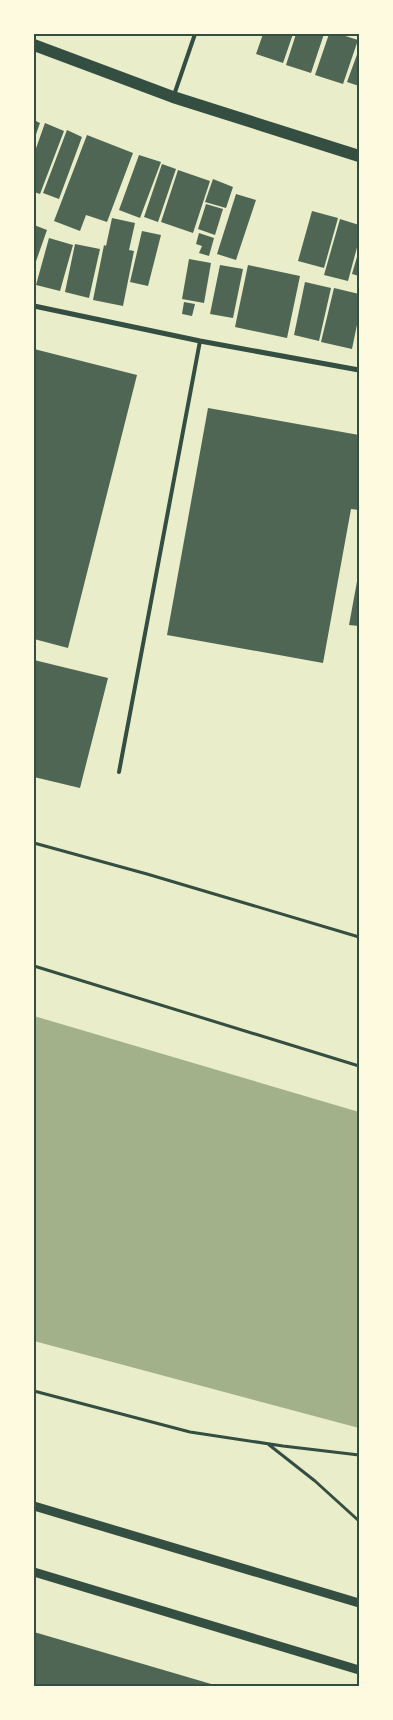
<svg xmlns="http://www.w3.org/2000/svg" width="393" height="1720" viewBox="0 0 393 1720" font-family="Helvetica,sans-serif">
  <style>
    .water { fill: #a3b18a }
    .building { fill: #4f6655 }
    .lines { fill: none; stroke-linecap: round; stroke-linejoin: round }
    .path { stroke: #344e41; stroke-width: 3 }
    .service { stroke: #344e41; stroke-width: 4 }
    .minor { stroke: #344e41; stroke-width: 5 }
    .tertiary { stroke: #344e41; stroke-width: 9 }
    .primary { stroke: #344e41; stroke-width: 12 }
    .neatline { fill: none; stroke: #344e41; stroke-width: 2 }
  </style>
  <rect width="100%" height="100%" fill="#e9edc9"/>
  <!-- water -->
  <path class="water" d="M34,1016l325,96v316l-325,-87z"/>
  <!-- building -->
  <path class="building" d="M263,34h30l-10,29 -27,-9z
    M296,34h28l-13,39 -25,-8z
    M329,34h10l19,6 -15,44 -28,-9z
    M359,49v37l-12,-4z
    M34,120l6,3 -6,17z
    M45,123l19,8 -24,63 -6,-2v-38z
    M67,130l15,7 -23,62 -16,-6z
    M87,135l46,18 -26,69 -21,-7 -6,16 -26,-10z
    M139,155l22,7 -21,56 -21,-8z
    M162,164l14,5 -18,53 -14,-5z
    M178,170l32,11 -17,52 -32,-11z
    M213,179l20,8 -7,21 -21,-6z
    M236,194l20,6 -20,60 -19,-6z
    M206,204l17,5 -8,26 -17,-6z
    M312,211l26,7 -14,50 -26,-7z
    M112,218l23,5 -6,27 5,1 -11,55 -30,-6 11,-55 2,1z
    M340,219l19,6v15l-11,41 -24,-6z
    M34,225l13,5 -13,37z
    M142,231l19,4 -13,51 -18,-4z
    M199,233l15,5 -5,18 -10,-3 3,-7 -6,-2z
    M49,238l24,7 -13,46 -24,-6z
    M75,244l25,5 -11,49 -24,-6z
    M359,250v26l-7,-2z
    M189,259l22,4 -7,40 -22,-4z
    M220,265l23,4 -10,49 -23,-4z
    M248,265l52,11 -13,62 -52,-11z
    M305,282l26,6 -12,53 -25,-6z
    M334,288l25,6v21l-7,34 -31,-7z
    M184,302l11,2 -3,12 -10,-2z
    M34,349l103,26 -69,273 -34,-9z
    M208,408l151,27v75l-8,-1 -28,154 -156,-28z
    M358,576h1v50l-10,-1z
    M34,660l74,18 -28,110 -46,-11z
    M34,1632l184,54h-184z"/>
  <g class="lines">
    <!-- path -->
    <path class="path" d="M34,843l113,31 212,63
      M34,966l325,100
      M34,1391l156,41 93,14 76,9
      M268,1444l47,37 44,40"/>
    <!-- service -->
    <path class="service" d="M174,95l21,-61
      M119,772l81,-431"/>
    <!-- minor -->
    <path class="minor" d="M34,306l166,35 159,29"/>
    <!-- tertiary -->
    <path class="tertiary" d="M34,1506l325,97
      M34,1572l325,98"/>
    <!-- primary -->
    <path class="primary" d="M34,45l139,52 186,59"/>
  </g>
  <!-- border -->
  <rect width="393" height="1720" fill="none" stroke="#fefae0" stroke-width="70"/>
  <rect x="35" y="35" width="323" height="1650" class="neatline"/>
</svg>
